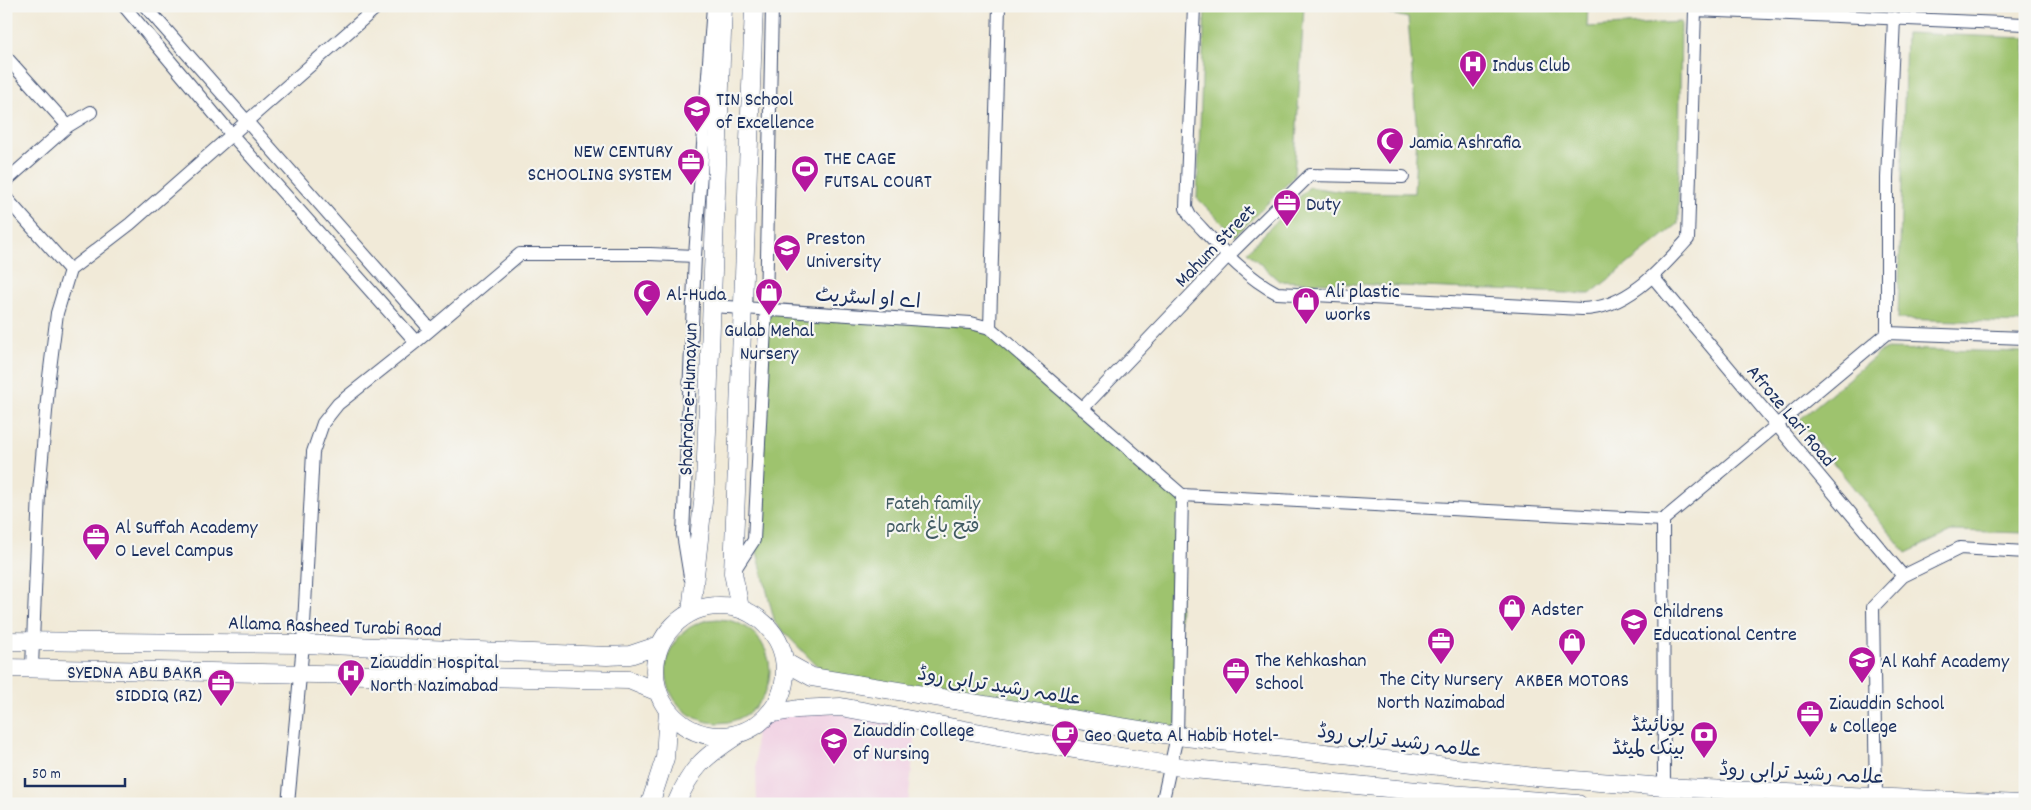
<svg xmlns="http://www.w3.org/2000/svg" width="2031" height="810" viewBox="0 0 2031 810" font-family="Dekko,'Playpen Sans Arabic',sans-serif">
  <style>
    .built { fill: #f1d0e3 }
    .green { fill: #9ec36e; stroke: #5c7966 }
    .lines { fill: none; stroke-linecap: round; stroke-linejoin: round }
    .street-casing { stroke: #3b4b70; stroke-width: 14 }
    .secondary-casing { stroke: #3b4b70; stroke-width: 19 }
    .street { stroke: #fff; stroke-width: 12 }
    .secondary { stroke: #fff; stroke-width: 18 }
    .labels { text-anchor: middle; stroke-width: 4.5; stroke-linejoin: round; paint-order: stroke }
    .poi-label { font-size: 20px; fill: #1b2f5e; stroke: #f6f6f2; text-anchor: start }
    .street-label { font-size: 20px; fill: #1b2f5e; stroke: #f6f6f2 }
    .park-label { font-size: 20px; fill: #425b63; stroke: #f6f6f2 }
  </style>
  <rect width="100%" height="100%" fill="#f6f6f2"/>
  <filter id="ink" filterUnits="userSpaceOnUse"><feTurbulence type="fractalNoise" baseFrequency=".02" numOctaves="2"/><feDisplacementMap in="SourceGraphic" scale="10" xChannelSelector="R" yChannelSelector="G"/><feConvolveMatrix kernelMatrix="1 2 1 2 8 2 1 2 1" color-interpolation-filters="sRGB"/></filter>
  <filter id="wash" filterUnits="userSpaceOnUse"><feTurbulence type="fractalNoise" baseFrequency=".0096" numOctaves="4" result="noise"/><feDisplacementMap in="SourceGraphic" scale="20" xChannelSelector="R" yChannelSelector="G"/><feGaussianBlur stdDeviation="1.12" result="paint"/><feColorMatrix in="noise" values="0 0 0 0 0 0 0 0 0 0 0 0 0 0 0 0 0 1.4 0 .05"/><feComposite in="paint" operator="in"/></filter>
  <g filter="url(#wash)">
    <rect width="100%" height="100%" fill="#f1ead8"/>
    <!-- built -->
    <path class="built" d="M798,709l119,12 -9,83h-151l-2,-78 14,-12z"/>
    <!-- green -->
    <path class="green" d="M1205,6h99l-10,171 -59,59 -38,-38z
      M1387,6h201l-1,21 94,-5 -3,202 -88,70 -311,-13 -32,-29 62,-65 34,5 71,1 3,-59 -9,-116 -21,-5z
      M1906,33l119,5v285l-127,-4z
      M766,308l224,20 192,172 -5,236 -352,-62 -50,-51 -21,-83z
      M1884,349l141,3v181l-72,-2 -47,22 -107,-133z
      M666 671a52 52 0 1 1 104 0a52 52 0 1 1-104 0Z"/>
  </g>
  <g filter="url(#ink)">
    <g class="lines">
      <!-- street casing -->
      <g class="street-casing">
        <path id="street" d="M124,6l108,129 184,207
          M145,6l285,323
          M999,6l-9,322 192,167 481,25 224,-187v-155l7,-160
          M1194,6l-8,202 4,8c26,27 53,60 87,77l305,16c45,0 79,-40 106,-70l7,-229 330,14
          M6,57l62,69
          M6,181l62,-55 23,-14
          M6,198l64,72
          M1653,277l250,299
          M712,306l259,17 19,5
          M1887,333l138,5
          M1082,409l146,-153 82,-81 93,2
          M1663,520l1,267
          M733,572l21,-32 12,-232 6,-302
          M690,577l-7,-43 12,-278 18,-250
          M32,667l7,-175 10,-115 8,-64 13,-43 60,-46 248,-218
          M1876,798l-3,-191 30,-31 57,-28 65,4
          M288,804l15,-160 10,-192 10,-29 15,-19 78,-62 104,-88h130l45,2
          M1162,804l15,-68 5,-241"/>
      </g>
      <!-- secondary casing -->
      <g class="secondary-casing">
        <path id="secondary" d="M655 671a65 65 0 1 1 130 0a65 65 0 1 1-130 0Z
          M740,608l-7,-35 21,-567
          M691,612l14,-128 18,-478
          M6,641l297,3 304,12 23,-1 30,-10
          M785,662l27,15 365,59 358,41 129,10 355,17
          M6,668l623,12 29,12
          M769,714l29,-5 43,-2 173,32 179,30 245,24 140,11
          M650,804l15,-46 3,-48
          M676,804c15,-36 28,-47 60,-68"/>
      </g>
      <!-- street -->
      <use href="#street" class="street"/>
      <!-- secondary -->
      <use href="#secondary" class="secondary"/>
    </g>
  </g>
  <!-- icons -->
  <defs>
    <g id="hospital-pin" transform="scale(1.4375)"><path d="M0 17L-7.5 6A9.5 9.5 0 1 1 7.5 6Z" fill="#b5179e" stroke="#f6f6f2"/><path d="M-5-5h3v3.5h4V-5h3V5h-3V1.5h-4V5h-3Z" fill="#fff"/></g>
    <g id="school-pin" transform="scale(1.4375)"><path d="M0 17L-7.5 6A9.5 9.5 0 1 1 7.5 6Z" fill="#b5179e" stroke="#f6f6f2"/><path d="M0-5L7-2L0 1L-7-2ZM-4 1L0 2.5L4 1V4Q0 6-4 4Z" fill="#fff"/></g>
    <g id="mosque-pin" transform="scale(1.4375)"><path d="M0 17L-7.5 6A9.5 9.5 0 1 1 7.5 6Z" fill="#b5179e" stroke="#f6f6f2"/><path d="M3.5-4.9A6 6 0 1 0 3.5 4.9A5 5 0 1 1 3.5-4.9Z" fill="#fff"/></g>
    <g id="office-pin" transform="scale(1.4375)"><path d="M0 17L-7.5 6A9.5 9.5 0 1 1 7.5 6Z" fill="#b5179e" stroke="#f6f6f2"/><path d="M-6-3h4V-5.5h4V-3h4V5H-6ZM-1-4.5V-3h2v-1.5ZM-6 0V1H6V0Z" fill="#fff"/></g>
    <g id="stadium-pin" transform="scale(1.4375)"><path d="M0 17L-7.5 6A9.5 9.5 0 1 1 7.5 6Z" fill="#b5179e" stroke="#f6f6f2"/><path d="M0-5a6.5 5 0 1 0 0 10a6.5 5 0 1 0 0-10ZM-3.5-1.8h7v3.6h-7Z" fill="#fff"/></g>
    <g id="university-pin" transform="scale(1.4375)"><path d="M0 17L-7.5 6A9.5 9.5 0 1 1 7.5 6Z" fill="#b5179e" stroke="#f6f6f2"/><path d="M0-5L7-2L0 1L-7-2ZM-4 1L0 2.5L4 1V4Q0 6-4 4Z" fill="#fff"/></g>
    <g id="shop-pin" transform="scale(1.4375)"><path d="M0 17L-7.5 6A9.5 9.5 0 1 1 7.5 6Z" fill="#b5179e" stroke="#f6f6f2"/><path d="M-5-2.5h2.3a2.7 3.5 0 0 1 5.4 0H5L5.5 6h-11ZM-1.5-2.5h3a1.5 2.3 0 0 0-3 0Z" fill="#fff"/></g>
    <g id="cafe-pin" transform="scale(1.4375)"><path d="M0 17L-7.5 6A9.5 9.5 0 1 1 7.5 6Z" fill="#b5179e" stroke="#f6f6f2"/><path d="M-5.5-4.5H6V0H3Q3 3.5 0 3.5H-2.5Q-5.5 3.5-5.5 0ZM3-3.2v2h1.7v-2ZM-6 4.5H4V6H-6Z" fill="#fff"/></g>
    <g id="bank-pin" transform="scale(1.4375)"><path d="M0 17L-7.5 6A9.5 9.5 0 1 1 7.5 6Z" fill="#b5179e" stroke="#f6f6f2"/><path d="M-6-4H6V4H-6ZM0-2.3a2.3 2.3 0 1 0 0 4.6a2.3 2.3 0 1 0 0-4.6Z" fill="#fff"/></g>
  </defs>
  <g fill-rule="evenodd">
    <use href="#hospital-pin" x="1473" y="64"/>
    <use href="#school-pin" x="697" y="109"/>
    <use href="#mosque-pin" x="1390" y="141"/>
    <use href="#office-pin" x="691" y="162"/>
    <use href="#stadium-pin" x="805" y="169"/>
    <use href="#office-pin" x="1287" y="203"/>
    <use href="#university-pin" x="787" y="248"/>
    <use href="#shop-pin" x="769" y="292"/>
    <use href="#mosque-pin" x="647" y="293"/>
    <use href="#shop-pin" x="1306" y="301"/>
    <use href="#office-pin" x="96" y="537"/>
    <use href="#shop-pin" x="1512" y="608"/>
    <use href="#school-pin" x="1634" y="622"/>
    <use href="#office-pin" x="1441" y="641"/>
    <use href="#shop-pin" x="1572" y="642"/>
    <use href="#school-pin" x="1862" y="660"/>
    <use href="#office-pin" x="1236" y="671"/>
    <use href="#hospital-pin" x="351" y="673"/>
    <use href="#office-pin" x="221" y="683"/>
    <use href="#office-pin" x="1810" y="714"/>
    <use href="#cafe-pin" x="1065" y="734"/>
    <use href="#bank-pin" x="1704" y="735"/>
    <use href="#university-pin" x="834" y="741"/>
  </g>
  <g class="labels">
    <!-- poi labels -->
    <g class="poi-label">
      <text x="1492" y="71">Indus Club</text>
      <text x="716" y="105">TIN School<tspan x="716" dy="23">of Excellence</tspan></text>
      <text x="1409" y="148">Jamia Ashrafia</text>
      <text x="672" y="157" text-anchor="end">NEW CENTURY<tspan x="672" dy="23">SCHOOLING SYSTEM</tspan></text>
      <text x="824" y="164">THE CAGE<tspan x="824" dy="23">FUTSAL COURT</tspan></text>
      <text x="1306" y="210">Duty</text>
      <text x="806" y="244">Preston<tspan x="806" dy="23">University</tspan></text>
      <text x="1325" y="297">Ali plastic<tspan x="1325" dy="23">works</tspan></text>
      <text x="666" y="300">Al-Huda</text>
      <text x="769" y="336" text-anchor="middle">Gulab Mehal<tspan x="769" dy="23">Nursery</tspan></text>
      <text x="115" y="533">Al Suffah Academy<tspan x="115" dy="23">O Level Campus</tspan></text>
      <text x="1531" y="615">Adster</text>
      <text x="1653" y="617">Childrens<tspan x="1653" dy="23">Educational Centre</tspan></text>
      <text x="1255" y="666">The Kehkashan<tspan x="1255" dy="23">School</tspan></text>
      <text x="1881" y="667">Al Kahf Academy</text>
      <text x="370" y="668">Ziauddin Hospital<tspan x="370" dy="23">North Nazimabad</tspan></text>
      <text x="202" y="678" text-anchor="end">SYEDNA ABU BAKR<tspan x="202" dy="23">SIDDIQ (RZ)</tspan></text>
      <text x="1441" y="685" text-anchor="middle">The City Nursery<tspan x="1441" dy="23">North Nazimabad</tspan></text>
      <text x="1572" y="686" text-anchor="middle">AKBER MOTORS</text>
      <text x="1829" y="709">Ziauddin School<tspan x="1829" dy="23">&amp; College</tspan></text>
      <text x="1685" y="731" text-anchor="end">یونائیٹڈ<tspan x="1685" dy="23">بینک لمیٹڈ</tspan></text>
      <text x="853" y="736">Ziauddin College<tspan x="853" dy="23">of Nursing</tspan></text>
      <text x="1084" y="741">Geo Queta Al Habib Hotel-</text>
    </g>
    <!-- street labels -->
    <g class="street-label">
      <text transform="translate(1214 245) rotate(-46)" y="7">Mahum Street</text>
      <text transform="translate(868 297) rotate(4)" y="7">اے او اسٹریٹ</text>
      <text transform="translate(687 399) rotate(-88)" y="7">Shahrah-e-Humayun</text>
      <text transform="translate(1792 415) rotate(50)" y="7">Afroze Lari Road</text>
      <text transform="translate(335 625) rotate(2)" y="7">Allama Rasheed Turabi Road</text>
      <text transform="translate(1000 685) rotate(9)" y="7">علامہ رشید ترابی روڈ</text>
      <text transform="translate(1400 740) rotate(7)" y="7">علامہ رشید ترابی روڈ</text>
      <text transform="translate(1802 772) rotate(3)" y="7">علامہ رشید ترابی روڈ</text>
    </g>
    <!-- park labels -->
    <g class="park-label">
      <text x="933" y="509">Fateh family<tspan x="933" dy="23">park فتح باغ</tspan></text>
    </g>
  </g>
  <!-- margin -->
  <rect width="2031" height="810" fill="none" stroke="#f6f6f2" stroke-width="25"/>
  <!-- scale -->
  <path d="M25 778v8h100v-8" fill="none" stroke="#1b2f5e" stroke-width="2.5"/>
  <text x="32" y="778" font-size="15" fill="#1b2f5e" stroke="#f6f6f2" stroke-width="4" paint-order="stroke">50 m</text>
</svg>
